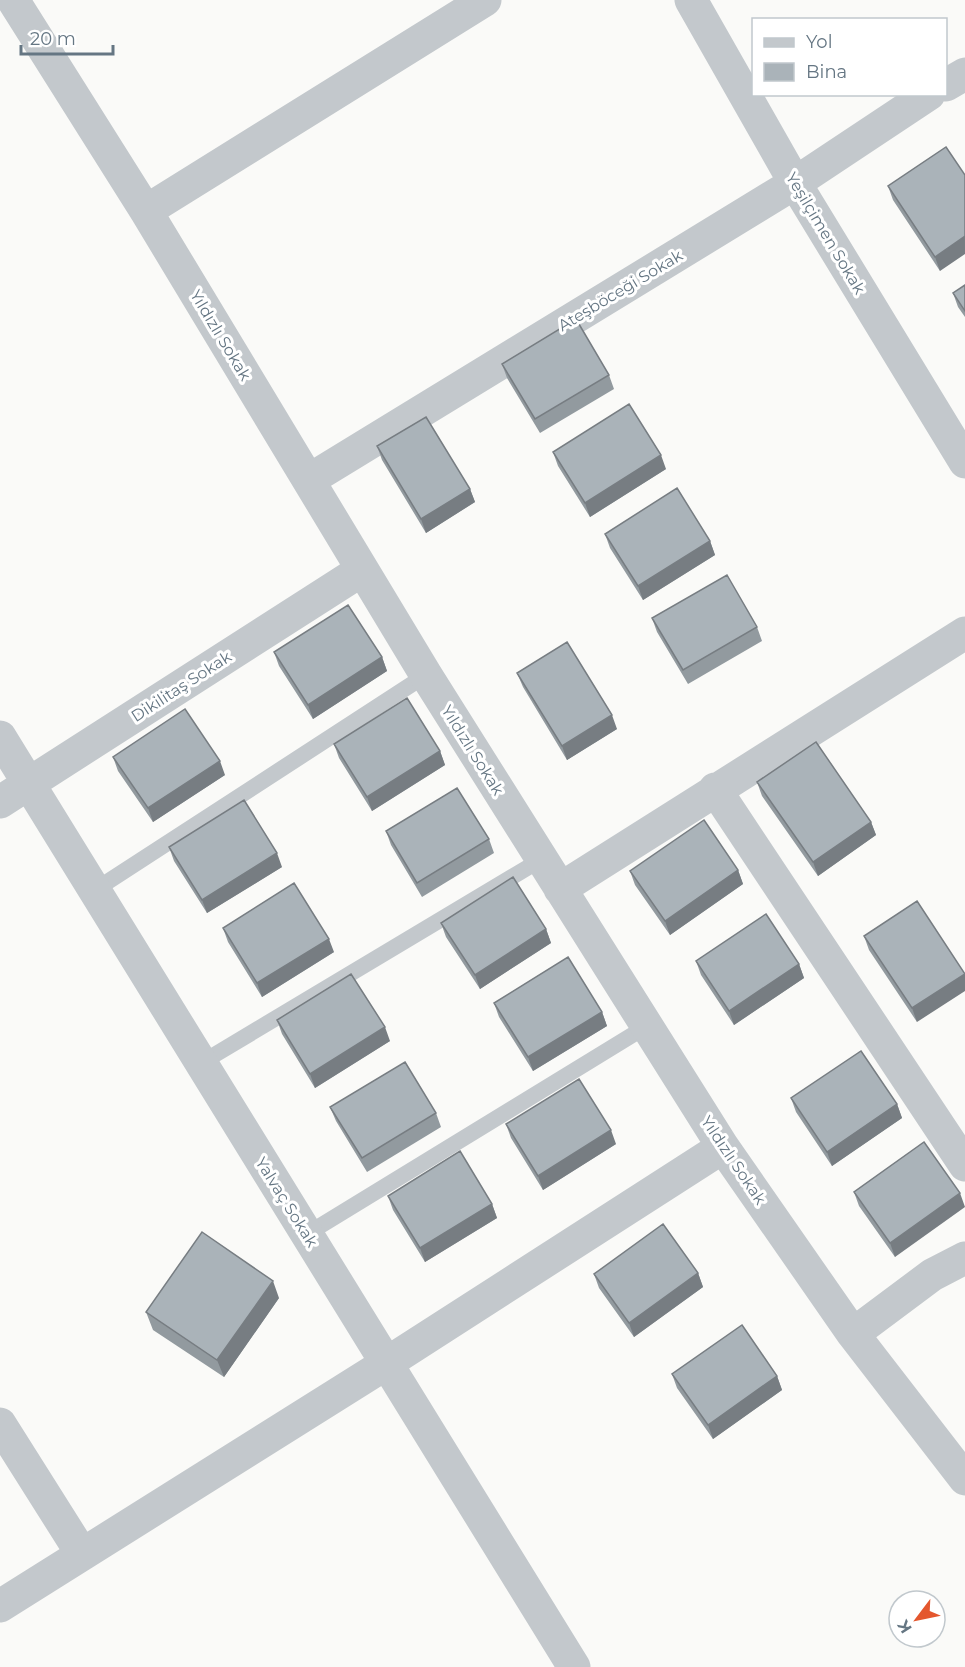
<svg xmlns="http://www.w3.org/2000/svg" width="965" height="1667" viewBox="0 0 965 1667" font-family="Montserrat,sans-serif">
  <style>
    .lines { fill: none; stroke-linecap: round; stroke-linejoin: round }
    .service { stroke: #c3c8cc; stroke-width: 16 }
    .minor { stroke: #c3c8cc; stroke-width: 33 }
    .wall { fill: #929a9f }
    .shaded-wall { fill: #777d82 }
    .building { fill: #aab3b9; stroke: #777d82; stroke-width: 1.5 }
    .labels { text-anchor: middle; stroke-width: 6; stroke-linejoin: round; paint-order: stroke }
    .street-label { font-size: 16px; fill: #657683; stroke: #fff }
  </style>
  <rect width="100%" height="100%" fill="#fafaf8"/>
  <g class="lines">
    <!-- service -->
    <path class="service" d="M95,890l331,-215
      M201,1063l341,-204
      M307,1234l340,-208"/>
    <!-- minor -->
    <path class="minor" d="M13,0l133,211 280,464 297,472 130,187 112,145
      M691,0l104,183 170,279
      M946,85l19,-11
      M146,211l339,-211
      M309,480l486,-297 134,-89
      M0,737l574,930
      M715,789l250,376
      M0,802l362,-232
      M560,889l405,-256
      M853,1334l79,-59 33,-17
      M0,1424l82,130
      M0,1606l387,-243 336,-216"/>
  </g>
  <!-- wall -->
  <path class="wall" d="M946,147l-6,124 -47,-71 -5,-14z
    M965,285v32l-7,-10 -5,-14z
    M502,364l107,11 5,14 -74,44 -33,-55z
    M377,446l93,43 5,13 -49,31 -44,-73z
    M553,452l113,17 -76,48 -32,-51z
    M605,534l105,7 5,14 -72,45 -33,-52z
    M652,618l105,9 5,14 -74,43 -31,-52z
    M274,652l108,5 5,14 -74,48 -34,-53z
    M517,673l100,56 -50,31 -44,-73z
    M334,744l106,7 5,14 -73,46 -33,-53z
    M113,757l112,18 -72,47 -35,-51z
    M757,782l114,40 5,13 -58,41 -56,-80z
    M386,831l103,8 5,14 -72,44 -31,-52z
    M169,847l113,20 -75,46 -33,-52z
    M738,870l5,14 -73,51 -35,-50 -5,-14z
    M917,901v121l-48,-72 -5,-14z
    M441,923l105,6 5,14 -71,46 -34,-52z
    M223,928l111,24 -72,45 -34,-55z
    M696,961l103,3 5,14 -70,47 -33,-50z
    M494,1003l108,9 5,14 -74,45 -34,-54z
    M277,1020l113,21 -75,47 -33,-54z
    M791,1098l106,6 5,14 -70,48 -36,-54z
    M330,1107l106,6 5,14 -74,45 -31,-51z
    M506,1124l110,20 -73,46 -32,-52z
    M924,1142l-29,115 -36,-51 -5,-14z
    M388,1196l104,8 5,14 -72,44 -32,-52z
    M698,1273l5,14 -69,50 -35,-49 -5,-14z
    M279,1298l-55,79 -71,-47 -7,-18z
    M672,1374l105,2 5,14 -69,49 -36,-51z"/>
  <!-- shaded-wall -->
  <path class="shaded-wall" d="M965,236v18l-25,17 -5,-14z
    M661,455l5,14 -76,48 -5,-14z
    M470,489l5,13 -49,31 -5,-14z
    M710,541l5,14 -72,45 -5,-14z
    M382,657l5,14 -74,48 -5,-14z
    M612,715l5,14 -50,31 -5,-14z
    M440,751l5,14 -73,46 -5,-14z
    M220,761l5,14 -72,47 -5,-14z
    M871,822l5,13 -58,41 -5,-14z
    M277,853l5,14 -75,46 -5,-13z
    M738,870l5,14 -73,51 -5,-14z
    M546,929l5,14 -71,46 -5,-14z
    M329,939l5,13 -72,45 -5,-14z
    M799,964l5,14 -70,47 -5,-14z
    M965,974v17l-48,31 -5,-14z
    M602,1012l5,14 -74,45 -5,-14z
    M385,1027l5,14 -75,47 -5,-14z
    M897,1104l5,14 -70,48 -5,-14z
    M611,1130l5,14 -73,46 -5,-14z
    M960,1193l5,14 -70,50 -5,-14z
    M492,1204l5,14 -72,44 -5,-14z
    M698,1273l5,14 -69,50 -5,-14z
    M273,1281l6,17 -55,79 -7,-17z
    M777,1376l5,14 -69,49 -5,-14z"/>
  <!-- building -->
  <path class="building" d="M946,147l19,28v61l-30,21 -47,-71z
    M965,285v26l-12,-18z
    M576,319l33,56 -74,44 -33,-55z
    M629,404l32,51 -76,48 -32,-51z
    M426,417l44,72 -49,30 -44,-73z
    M677,488l33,53 -72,45 -33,-52z
    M727,575l30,52 -74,43 -31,-52z
    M348,605l34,52 -74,48 -34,-53z
    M567,642l45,73 -50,31 -45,-73z
    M407,698l33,53 -73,46 -33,-53z
    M185,709l35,52 -72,47 -35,-51z
    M816,742l55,80 -58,40 -56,-80z
    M457,788l32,51 -72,44 -31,-52z
    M244,800l33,53 -75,47 -33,-53z
    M704,820l34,50 -73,51 -35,-50z
    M513,877l33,52 -71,46 -34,-52z
    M294,883l35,56 -72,44 -34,-55z
    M917,901l48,73 -53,34 -48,-72z
    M766,914l33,50 -70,47 -33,-50z
    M568,957l34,55 -74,45 -34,-54z
    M351,974l34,53 -75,47 -33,-54z
    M861,1051l36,53 -70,48 -36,-54z
    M405,1062l31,51 -74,45 -32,-51z
    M579,1079l32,51 -73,46 -32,-52z
    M924,1142l36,51 -70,50 -36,-51z
    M460,1151l32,53 -72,44 -32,-52z
    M663,1224l35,49 -69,50 -35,-49z
    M202,1232l71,49 -56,79 -71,-48z
    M742,1325l35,51 -69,49 -36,-51z"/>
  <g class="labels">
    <!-- street labels -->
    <g class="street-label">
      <text transform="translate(826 233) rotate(59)" y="6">Yeşilçimen Sokak</text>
      <text transform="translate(620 290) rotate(-31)" y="6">Ateşböceği Sokak</text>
      <text transform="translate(221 335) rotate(59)" y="6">Yıldızlı Sokak</text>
      <text transform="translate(181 686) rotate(-33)" y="6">Dikilitaş Sokak</text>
      <text transform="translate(473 750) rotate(58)" y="6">Yıldızlı Sokak</text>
      <text transform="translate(734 1160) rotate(56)" y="6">Yıldızlı Sokak</text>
      <text transform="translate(287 1202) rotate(58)" y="6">Yalvaç Sokak</text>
    </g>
  </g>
  <!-- legend -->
  <rect x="752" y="18" width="195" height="78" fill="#ffffff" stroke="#c1c8cd" stroke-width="1.5"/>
  <rect x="764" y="38" width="30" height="9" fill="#c3c8cc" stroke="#c1c8cd" stroke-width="1.5"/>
  <text x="806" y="48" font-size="18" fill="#657683">Yol</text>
  <rect x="764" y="63" width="30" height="18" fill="#aab3b9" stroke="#c1c8cd" stroke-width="1.5"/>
  <text x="806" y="78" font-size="18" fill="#657683">Bina</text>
  <!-- north arrow -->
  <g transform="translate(917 1619) rotate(238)"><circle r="28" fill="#ffffff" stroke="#c1c8cd" stroke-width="1.5"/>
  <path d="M0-4.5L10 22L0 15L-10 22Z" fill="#e4572e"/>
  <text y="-9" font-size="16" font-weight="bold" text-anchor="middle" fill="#657683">K</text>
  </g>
  <!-- scale -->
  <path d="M21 45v9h92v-9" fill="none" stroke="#657683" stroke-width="3"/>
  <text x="30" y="45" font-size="18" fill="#657683" stroke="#ffffff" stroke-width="4.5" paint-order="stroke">20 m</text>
</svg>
